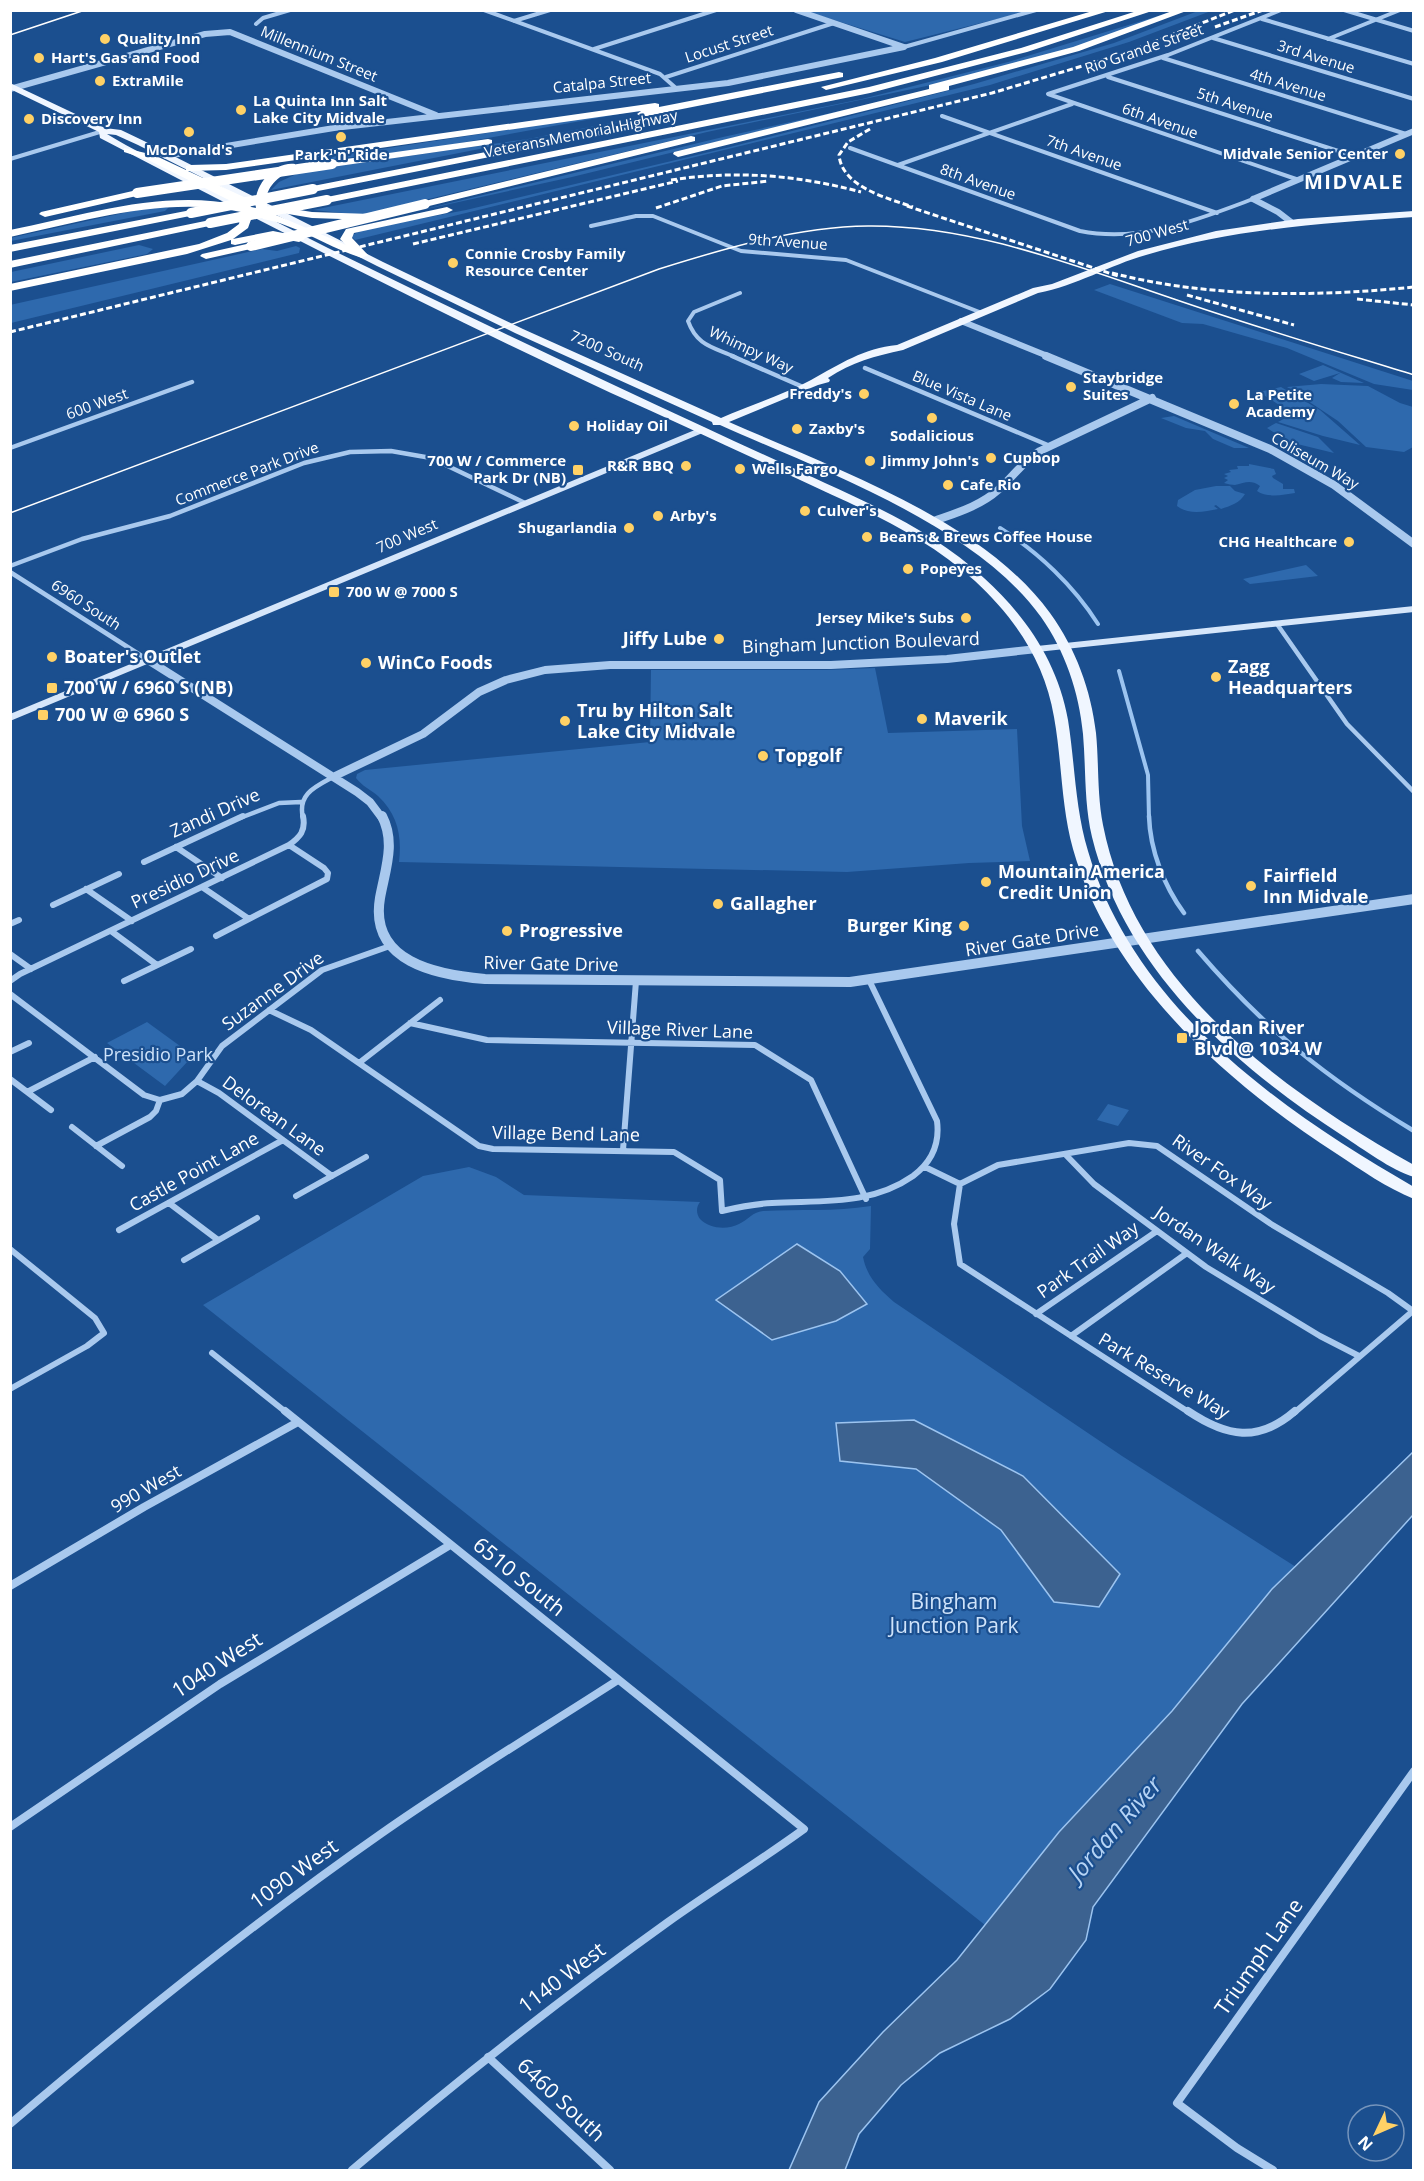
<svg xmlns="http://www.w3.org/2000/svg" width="1424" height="2181" viewBox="0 0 1424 2181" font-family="'Open Sans',sans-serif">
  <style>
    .green { fill: #2e69ad }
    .water { fill: #3c6290; stroke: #9cc4f0; stroke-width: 1.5 }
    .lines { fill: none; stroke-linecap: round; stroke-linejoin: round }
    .stream-far1 { stroke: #9cc4f0; stroke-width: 4 }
    .stream { stroke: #9cc4f0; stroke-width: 4.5 }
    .minor-far3 { stroke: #a9c9ee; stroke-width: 4 }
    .minor-far2 { stroke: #a9c9ee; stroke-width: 4.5 }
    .minor-far1 { stroke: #a9c9ee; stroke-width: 6 }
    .minor { stroke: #a9c9ee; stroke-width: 8 }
    .tertiary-far2 { stroke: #a9c9ee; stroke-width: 6 }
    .tertiary-far1 { stroke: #a9c9ee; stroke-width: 8 }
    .tertiary { stroke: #a9c9ee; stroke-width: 10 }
    .secondary { fill: #d6e6fa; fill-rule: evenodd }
    .primary { fill: #f0f6ff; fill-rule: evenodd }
    .motorway { fill: #fff; fill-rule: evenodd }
    .tram { stroke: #fff; stroke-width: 1.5 }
    .rail { stroke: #fff; stroke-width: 3; stroke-dasharray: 6 3; stroke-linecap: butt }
    .motorway-bridge { stroke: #fff; stroke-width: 10 }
    .poi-dot { fill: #ffd166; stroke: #1b4f8f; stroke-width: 2 }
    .labels { text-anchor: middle; stroke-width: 4.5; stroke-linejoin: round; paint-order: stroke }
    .far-poi-label { font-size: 15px; font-weight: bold; fill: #fff; stroke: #1b4f8f; text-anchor: start }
    .far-street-label { font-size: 15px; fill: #fff; stroke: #1b4f8f }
    .poi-label { font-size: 18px; font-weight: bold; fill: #fff; stroke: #1b4f8f; text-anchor: start }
    .street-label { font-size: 18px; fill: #fff; stroke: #1b4f8f }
    .park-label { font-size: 18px; fill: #cfe3fa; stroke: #1b4f8f }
    .far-district-label { font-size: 20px; font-weight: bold; letter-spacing: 1.5px; fill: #fff; stroke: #1b4f8f }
    .near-street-label { font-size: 21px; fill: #fff; stroke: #1b4f8f }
    .near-park-label { font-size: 21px; fill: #cfe3fa; stroke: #1b4f8f }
    .near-water-label { font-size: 24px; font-style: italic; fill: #b5d3f5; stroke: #1b4f8f }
  </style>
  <rect width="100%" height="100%" fill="#1b4f8f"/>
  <!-- green -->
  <path class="green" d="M805,11h224l-124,31z
    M1174,11h5l-102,36 -122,33 -248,52 -345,83 -49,-5 549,-111 146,-37z
    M1198,11h13l-82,31 -139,43 -635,155 -4,-4 10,-6 105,-20 260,-62 248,-64 140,-41z
    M740,98l-469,92 8,-8 24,-11 225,-32z
    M658,107l-231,42 -101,11 10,-4z
    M858,107l-286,70 -159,35 310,-75z
    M169,207l-4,4 -154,30 -1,-3 136,-30z
    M139,245l14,4 -6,5 -136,28v-10z
    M296,246l4,2 -1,5 -288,70 -1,-18 252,-56 15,2z
    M1110,284l303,97v9l-39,-6 -87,-36 -84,-24 -21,-1 -88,-33z
    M1323,365l41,18 -23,-1 -9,-4 8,-5 -26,8 -15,-7z
    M1321,384l47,2 32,17 13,4v40l-9,5 -38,-5 -28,-26 -51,-34z
    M1281,387l39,23 40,35 -37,-9 -45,-14 15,-8 -34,-22z
    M1174,416l75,32h-15l-21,-9 -8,-8 -19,-3 -25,-10z
    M1276,423l42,14 16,16 -45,-11 -22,-14z
    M1249,464l25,5 2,5 -4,2 1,2 10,6v5h11l1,4c-12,2 -28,5 -38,-2l3,-5c-10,-7 -15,-3 -25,-1 -3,0 -7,-1 -11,-2l4,-3 -4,-2 4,-2 -4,-2 7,-2 -2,-2 9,-1 -1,-3h12z
    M1216,486h14l5,5 10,3c-5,9 -15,12 -24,15l-5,-4 -2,1 4,3c-14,3 -30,6 -41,-3l1,-6 17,-10z
    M1306,565l12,11 -68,8 -7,-5z
    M875,668l13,65 129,-4 5,97 8,35 -61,2 -122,9 -448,-10c3,-26 -1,-47 -21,-66 -7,-6 -16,-10 -22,-18l1,-4 8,-4 285,-28 1,-72h175z
    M147,1022l44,32 -3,7 -23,25 -58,-43z
    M1108,1104l21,6 -11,16 -21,-6z
    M469,1167l27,10 28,18 176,7c-4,5 -4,11 0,17 9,10 28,11 39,5 9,-4 13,-12 24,-13 37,-2 71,1 108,-5l-1,43 -7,8c4,20 16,32 31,45l228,154 174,111 -311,358 -782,-620 220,-129z"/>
  <!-- water -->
  <path class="water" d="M797,1244l43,27 27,33 -31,17 -64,19 -56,-40z
    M914,1420l109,56 97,98 -21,33 -45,-5 -53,-72 -85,-61 -76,-8 -4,-38z
    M1413,1452v63l-171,189 -149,203 -7,33 -36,49 -40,30 -70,34 -39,32 -42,49 -14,36h-56l30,-68 64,-70 74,-72 102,-128 113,-121 100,-122z"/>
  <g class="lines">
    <!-- stream-far1 -->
    <path class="stream-far1" d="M1000,528c38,24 74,58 98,96
      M1119,671l29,104 1,43"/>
    <!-- stream -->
    <path class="stream" d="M1149,816c1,34 15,70 35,97
      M1198,951c67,78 128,127 216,180"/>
    <!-- minor-far3 -->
    <path class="minor-far3" d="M484,10l176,64 17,15
      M1281,10l-113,45 -120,39 251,86
      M1344,10l70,21
      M1262,19l152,45
      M514,21l36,-11
      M256,24l7,-6 27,-8
      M1213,38l201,61
      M1328,39l72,-29
      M904,47l132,-37
      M594,49l122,-39
      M1163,58l243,76
      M666,77l168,-54
      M1108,77l246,79
      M942,116l275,97
      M850,148l230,83c61,12 117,-11 173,-32
      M10,159l93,-28
      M898,165l174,-61
      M591,226l45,-10h17l88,35 105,9 136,53
      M735,357c-22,-10 -38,-11 -47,-36l6,-9 46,-19"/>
    <!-- minor-far2 -->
    <path class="minor-far2" d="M732,356l71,31
      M865,368l185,78
      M10,448l182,-66
      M10,566l72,-27 88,-23 134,-53 46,-11 41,-1 40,7 94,45
      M10,572l138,88
      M1277,624l70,100 67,68
      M240,818l39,-15 22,-1
      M303,818c-6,-25 14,-32 32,-42"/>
    <!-- minor-far1 -->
    <path class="minor-far1" d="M176,847l46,31
      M144,862l99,-46
      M202,887l47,32
      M86,889l46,32
      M53,905l66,-31
      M10,924l9,-4
      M111,931l46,34
      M216,936l111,-57 1,-6 -4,-5 -35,-23
      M10,954l21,15
      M10,981l10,-7 269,-129c11,-8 17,-14 14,-29
      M124,981l67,-32
      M10,994l134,101 16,5 22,-6 15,-13 25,-35 100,-76 68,-24
      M269,1010l42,20 168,116 14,3 181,3 46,28 2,31c17,-4 33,-7 50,-8 49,-3 98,3 141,-27 19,-14 27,-32 24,-55l-68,-141
      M410,1023l77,17 268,5 56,35 55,119
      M10,1052l19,-9
      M359,1063l81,-63
      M10,1079l41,31
      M197,1081l22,12 113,83
      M27,1092l68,-35
      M72,1127l50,39
      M96,1146l54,-29 6,-6 4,-11
      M623,1150l13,-169
      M1065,1154l29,30 112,83 114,69 39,20
      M925,1167l35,17
      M960,1184l-6,40 6,40 230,149
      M960,1184l38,-19 131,-22 28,3 114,78 117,69 25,18
      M296,1196l70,-39
      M169,1203l49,37
      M119,1230l164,-90
      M10,1249l85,69 9,15 -17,13 -77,43
      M184,1260l73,-42
      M1036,1314l121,-83
      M1071,1336l116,-83
      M212,1353l75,60
      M1294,1413l120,-103"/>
    <!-- minor -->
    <path class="minor" d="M285,1411l519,418c-44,32 -91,61 -136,93 -109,78 -214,161 -316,248
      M1188,1411c39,26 70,32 107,0
      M10,1586l134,-79 154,-85
      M10,1827l210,-143 230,-139
      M488,2057l122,113
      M10,2124c120,-102 243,-201 372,-291 77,-54 157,-102 236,-153
      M1273,2170l-36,-22 -60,-45 237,-332"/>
    <!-- tertiary-far2 -->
    <path class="tertiary-far2" d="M796,10l108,37
      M10,89l195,-55 25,-2 206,83
      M166,156l168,-28 394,-45 176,-36
      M1253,199l161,-68
      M1253,199l25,13 13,10
      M961,321l89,36"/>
    <!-- tertiary-far1 -->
    <path class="tertiary-far1" d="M1046,356l224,93 64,36 80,59
      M934,521c22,-8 46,-15 64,-31 15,-13 25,-29 42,-39l112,-53
      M148,660l209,132 13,10 12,16
      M335,776l88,-42 56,-42 27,-12 39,-10 65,-5h221l116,-6 90,-10"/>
    <!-- tertiary -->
    <path class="tertiary" d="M382,816c14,27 3,54 -2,82 -11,64 57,77 105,81l365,3 564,-83"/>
    <!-- secondary -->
    <path class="secondary" d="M702,427l4,3 -1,2 -695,289v-7z
      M1414,606v6l-377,40 -5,-3 5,-3z"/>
    <!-- primary -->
    <path class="primary" d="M10,83l95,45 16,2 23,11 239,121 140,67 198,89c29,-13 62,-23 90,-38 29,-16 53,-32 86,-35l136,-57 19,-4 86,-33 78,-20 82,-12 116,-8v6c-91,6 -180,12 -268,38 -36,10 -70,31 -108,38l-135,57c-28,6 -51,12 -75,28l2,2 -1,2 -11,3 -89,37c104,46 254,98 321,191 26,36 41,77 46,120 3,31 1,61 7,92 31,159 178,265 311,340v12c-23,-7 -51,-28 -71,-41 -109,-70 -219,-168 -251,-299 -8,-34 -6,-68 -9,-103 -4,-42 -18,-83 -42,-117 -67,-93 -219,-146 -321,-192h-7l-1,-3 -197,-89 -138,-67 -239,-121 -22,-10 -9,-1c24,15 53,28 78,41 48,25 95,49 143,73 125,61 250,121 376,179 40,19 81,37 121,56 57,26 113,52 159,95 42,38 74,85 84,142 7,44 7,88 20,131 46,156 192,259 326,336v12c-27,-11 -53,-29 -77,-45 -110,-71 -227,-174 -264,-305 -12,-43 -11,-88 -19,-132 -9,-55 -39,-99 -79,-136 -52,-47 -115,-73 -177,-102 -62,-29 -124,-58 -187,-86 -172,-80 -342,-167 -511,-255l-1,-6 -89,-43z"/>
    <!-- motorway -->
    <path class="motorway" d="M1096,10h16l-170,52 -116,28 -5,-3 114,-29z
      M1140,10h15l-128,42 -157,41 -543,110 -6,-3 6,-3 542,-110 152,-39z
      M1175,10h14l-110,41 -130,35v4l-271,67 -5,-3 1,-2 255,-63v-4l144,-38z
      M839,72l4,1v4l-201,40 -5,-3 4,-3 -415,59 -38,1 58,27 5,9 5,1c-4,-20 17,-47 39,-44v4c-18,9 -35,22 -26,44l77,33 -6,-6 6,-10 101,-22 6,3 -6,3 -93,20 -2,5 16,17 -6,3c-33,-10 -65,-33 -99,-39l-2,-3 -8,-2 -5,14 -15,11 40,-8 30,6 2,2 -6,3 -26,-5 -38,8 -4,-1v-4l-44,14 -177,37v-7l189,-40 28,-11 12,-9 2,-12c-77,-16 -156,9 -231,25v-7c74,-15 153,-41 229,-25l-93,-46 -22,-7v-4l30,7 32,15v-4l4,-1 36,-1 429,-61 4,1v3z
      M658,118l4,1v4l-349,69 -5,-3 5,-3z
      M691,136l4,1v4l-270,66 -6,-3 2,-2z
      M488,139l4,1v4l-160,23 -5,-3 5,-3z
      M137,190l4,1v4l-96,22 -6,-3 2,-2z
      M274,206l38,6 59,2 6,3 -6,3 -59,-2 -42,-7v-4z
      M191,210l4,1v4l-185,37v-7z
      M210,220l4,1v4l-204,43v-7z
      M251,243l4,1v4l-49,11 -6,-3 2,-2z"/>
    <!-- tram -->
    <path class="tram" d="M10,35l75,-25
      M10,513l649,-244c67,-21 137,-42 209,-43 105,-1 205,39 303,72 81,28 162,52 243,77"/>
    <!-- rail -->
    <path class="rail" d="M1215,27l48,-17
      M870,129l-22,13 -9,13c3,32 48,43 74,52
      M671,180c65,-10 126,-5 190,12
      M907,206l211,70
      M656,208l66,-22 47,-5
      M413,244l265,-63
      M1112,273c97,25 203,24 302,14
      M1187,295l107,30
      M1357,299l57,6
      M10,332l982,-239 134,-40 109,-43"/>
    <!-- motorway-bridge -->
    <path class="motorway-bridge" d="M137,193l195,-29
      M191,213l122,-24
      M210,223l117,-23
      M251,246l174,-42"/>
  </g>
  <!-- markers -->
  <g class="poi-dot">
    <circle cx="105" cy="39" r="6"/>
    <circle cx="39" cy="58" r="6"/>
    <circle cx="100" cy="81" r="6"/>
    <circle cx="241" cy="110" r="6"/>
    <circle cx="29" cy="119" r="6"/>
    <circle cx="189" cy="132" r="6"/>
    <circle cx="341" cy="137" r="6"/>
    <circle cx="1400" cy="154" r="6"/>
    <circle cx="453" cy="263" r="6"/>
    <circle cx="1071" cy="387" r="6"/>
    <circle cx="864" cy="394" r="6"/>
    <circle cx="1234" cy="404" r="6"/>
    <circle cx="932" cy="418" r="6"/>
    <circle cx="574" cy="426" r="6"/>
    <circle cx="797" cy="429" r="6"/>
    <circle cx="991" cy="458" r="6"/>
    <circle cx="870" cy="461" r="6"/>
    <circle cx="686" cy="466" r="6"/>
    <circle cx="740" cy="469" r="6"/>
    <rect x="572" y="464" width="12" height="12" rx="3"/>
    <circle cx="948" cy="485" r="6"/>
    <circle cx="805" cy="511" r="6"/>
    <circle cx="658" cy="516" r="6"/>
    <circle cx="629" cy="528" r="6"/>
    <circle cx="867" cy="537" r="6"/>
    <circle cx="1349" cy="542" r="6"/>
    <circle cx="908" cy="569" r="6"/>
    <rect x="328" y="586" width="12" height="12" rx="3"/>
    <circle cx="966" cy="618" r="6"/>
    <circle cx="719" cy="639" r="6"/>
    <circle cx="52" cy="657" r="6"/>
    <circle cx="366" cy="663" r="6"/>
    <circle cx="1216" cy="677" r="6"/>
    <rect x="46" y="682" width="12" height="12" rx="3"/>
    <rect x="37" y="709" width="12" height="12" rx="3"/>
    <circle cx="922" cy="719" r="6"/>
    <circle cx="565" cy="721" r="6"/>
    <circle cx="763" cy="756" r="6"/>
    <circle cx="986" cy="882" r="6"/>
    <circle cx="1251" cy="886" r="6"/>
    <circle cx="718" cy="904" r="6"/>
    <circle cx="964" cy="926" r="6"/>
    <circle cx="507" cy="931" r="6"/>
    <rect x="1176" y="1032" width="12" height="12" rx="3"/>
  </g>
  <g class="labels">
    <!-- far-poi labels -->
    <g class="far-poi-label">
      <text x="117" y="44">Quality Inn</text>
      <text x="51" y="63">Hart's Gas and Food</text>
      <text x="112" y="86">ExtraMile</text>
      <text x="253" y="106">La Quinta Inn Salt<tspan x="253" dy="17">Lake City Midvale</tspan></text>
      <text x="41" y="124">Discovery Inn</text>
      <text x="189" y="155" text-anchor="middle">McDonald's</text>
      <text x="1388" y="159" text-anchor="end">Midvale Senior Center</text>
      <text x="341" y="160" text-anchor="middle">Park 'n' Ride</text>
      <text x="465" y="259">Connie Crosby Family<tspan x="465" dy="17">Resource Center</tspan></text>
      <text x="1083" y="383">Staybridge<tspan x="1083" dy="17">Suites</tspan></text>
      <text x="852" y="399" text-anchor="end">Freddy's</text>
      <text x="1246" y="400">La Petite<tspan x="1246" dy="17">Academy</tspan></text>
      <text x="586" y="431">Holiday Oil</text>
      <text x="809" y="434">Zaxby's</text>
      <text x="932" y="441" text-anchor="middle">Sodalicious</text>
      <text x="1003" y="463">Cupbop</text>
      <text x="566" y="466" text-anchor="end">700 W / Commerce<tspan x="566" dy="17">Park Dr (NB)</tspan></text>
      <text x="882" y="466">Jimmy John's</text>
      <text x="674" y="471" text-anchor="end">R&amp;R BBQ</text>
      <text x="752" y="474">Wells Fargo</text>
      <text x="960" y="490">Cafe Rio</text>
      <text x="817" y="516">Culver's</text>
      <text x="670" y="521">Arby's</text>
      <text x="617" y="533" text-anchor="end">Shugarlandia</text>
      <text x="879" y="542">Beans &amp; Brews Coffee House</text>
      <text x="1337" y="547" text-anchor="end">CHG Healthcare</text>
      <text x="920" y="574">Popeyes</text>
      <text x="346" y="597">700 W @ 7000 S</text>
      <text x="954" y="623" text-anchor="end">Jersey Mike's Subs</text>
    </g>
    <!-- far-street labels -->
    <g class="far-street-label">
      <text transform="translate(729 44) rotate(-18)" y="5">Locust Street</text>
      <text transform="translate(1144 49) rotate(-19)" y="5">Rio Grande Street</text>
      <text transform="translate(319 54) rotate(22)" y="5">Millennium Street</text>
      <text transform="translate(1316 57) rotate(17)" y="5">3rd Avenue</text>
      <text transform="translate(602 83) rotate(-6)" y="5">Catalpa Street</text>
      <text transform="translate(1288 85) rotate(17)" y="5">4th Avenue</text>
      <text transform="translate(1235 105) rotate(18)" y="5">5th Avenue</text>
      <text transform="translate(1160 121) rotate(19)" y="5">6th Avenue</text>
      <text transform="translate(581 134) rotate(-11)" y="5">Veterans Memorial Highway</text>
      <text transform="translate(1084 153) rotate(19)" y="5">7th Avenue</text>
      <text transform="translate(978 182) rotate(20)" y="5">8th Avenue</text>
      <text transform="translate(1157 233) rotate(-16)" y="5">700 West</text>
      <text transform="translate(788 242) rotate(4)" y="5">9th Avenue</text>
      <text transform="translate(751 350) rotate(25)" y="5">Whimpy Way</text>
      <text transform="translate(607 351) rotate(24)" y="5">7200 South</text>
      <text transform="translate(962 396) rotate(23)" y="5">Blue Vista Lane</text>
      <text transform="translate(97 404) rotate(-20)" y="5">600 West</text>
      <text transform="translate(1315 461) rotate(30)" y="5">Coliseum Way</text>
      <text transform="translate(247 474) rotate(-21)" y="5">Commerce Park Drive</text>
      <text transform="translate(407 536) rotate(-23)" y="5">700 West</text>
      <text transform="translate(86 605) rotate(33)" y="5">6960 South</text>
    </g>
    <!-- poi labels -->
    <g class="poi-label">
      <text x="707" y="645" text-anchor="end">Jiffy Lube</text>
      <text x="64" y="663">Boater's Outlet</text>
      <text x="378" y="669">WinCo Foods</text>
      <text x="1228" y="673">Zagg<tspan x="1228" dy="21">Headquarters</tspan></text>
      <text x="64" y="694">700 W / 6960 S (NB)</text>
      <text x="577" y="717">Tru by Hilton Salt<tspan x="577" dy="21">Lake City Midvale</tspan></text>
      <text x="55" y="721">700 W @ 6960 S</text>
      <text x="934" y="725">Maverik</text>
      <text x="775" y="762">Topgolf</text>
      <text x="998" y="878">Mountain America<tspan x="998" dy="21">Credit Union</tspan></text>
      <text x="1263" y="882">Fairfield<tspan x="1263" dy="21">Inn Midvale</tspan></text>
      <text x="730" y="910">Gallagher</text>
      <text x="952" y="932" text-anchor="end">Burger King</text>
      <text x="519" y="937">Progressive</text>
      <text x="1194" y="1034">Jordan River<tspan x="1194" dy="21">Blvd @ 1034 W</tspan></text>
    </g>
    <!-- street labels -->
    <g class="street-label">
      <text transform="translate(861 643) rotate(-2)" y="6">Bingham Junction Boulevard</text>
      <text transform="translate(215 813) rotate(-24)" y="6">Zandi Drive</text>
      <text transform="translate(185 879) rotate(-25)" y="6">Presidio Drive</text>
      <text transform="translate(1032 940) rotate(-9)" y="6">River Gate Drive</text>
      <text transform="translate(551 964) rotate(1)" y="6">River Gate Drive</text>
      <text transform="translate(273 991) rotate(-36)" y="6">Suzanne Drive</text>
      <text transform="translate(680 1030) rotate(2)" y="6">Village River Lane</text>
      <text transform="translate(274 1116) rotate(36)" y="6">Delorean Lane</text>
      <text transform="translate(566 1134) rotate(1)" y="6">Village Bend Lane</text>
      <text transform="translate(194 1172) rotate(-29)" y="6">Castle Point Lane</text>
      <text transform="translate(1222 1172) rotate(35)" y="6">River Fox Way</text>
      <text transform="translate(1215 1250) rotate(34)" y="6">Jordan Walk Way</text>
      <text transform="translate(1088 1260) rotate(-35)" y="6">Park Trail Way</text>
      <text transform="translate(1164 1376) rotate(31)" y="6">Park Reserve Way</text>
      <text transform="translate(146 1489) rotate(-30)" y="6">990 West</text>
    </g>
    <!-- park labels -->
    <g class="park-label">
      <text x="158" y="1061">Presidio Park</text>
    </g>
    <!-- far-district labels -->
    <g class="far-district-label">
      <text x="1354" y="189">MIDVALE</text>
    </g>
    <!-- near-street labels -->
    <g class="near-street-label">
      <text transform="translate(519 1577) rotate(39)" y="7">6510 South</text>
      <text transform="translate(217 1665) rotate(-33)" y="7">1040 West</text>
      <text transform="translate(294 1874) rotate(-36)" y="7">1090 West</text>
      <text transform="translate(1259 1957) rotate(-55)" y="7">Triumph Lane</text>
      <text transform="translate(562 1978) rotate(-37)" y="7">1140 West</text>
      <text transform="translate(561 2100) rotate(43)" y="7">6460 South</text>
    </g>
    <!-- near-park labels -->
    <g class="near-park-label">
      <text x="954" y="1609">Bingham<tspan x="954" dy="24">Junction Park</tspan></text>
    </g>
    <!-- near-water labels -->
    <g class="near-water-label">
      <text transform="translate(1115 1829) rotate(-49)" y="8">Jordan River</text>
    </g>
  </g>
  <!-- border -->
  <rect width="1424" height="2181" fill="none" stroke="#ffffff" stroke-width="24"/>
  <!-- north arrow -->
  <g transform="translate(1376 2133) rotate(226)"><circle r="28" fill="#1b4f8f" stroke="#7695bc" stroke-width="1.5"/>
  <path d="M0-4.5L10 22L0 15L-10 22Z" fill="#ffd166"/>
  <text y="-9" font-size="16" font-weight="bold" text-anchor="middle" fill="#ffffff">N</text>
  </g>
</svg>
